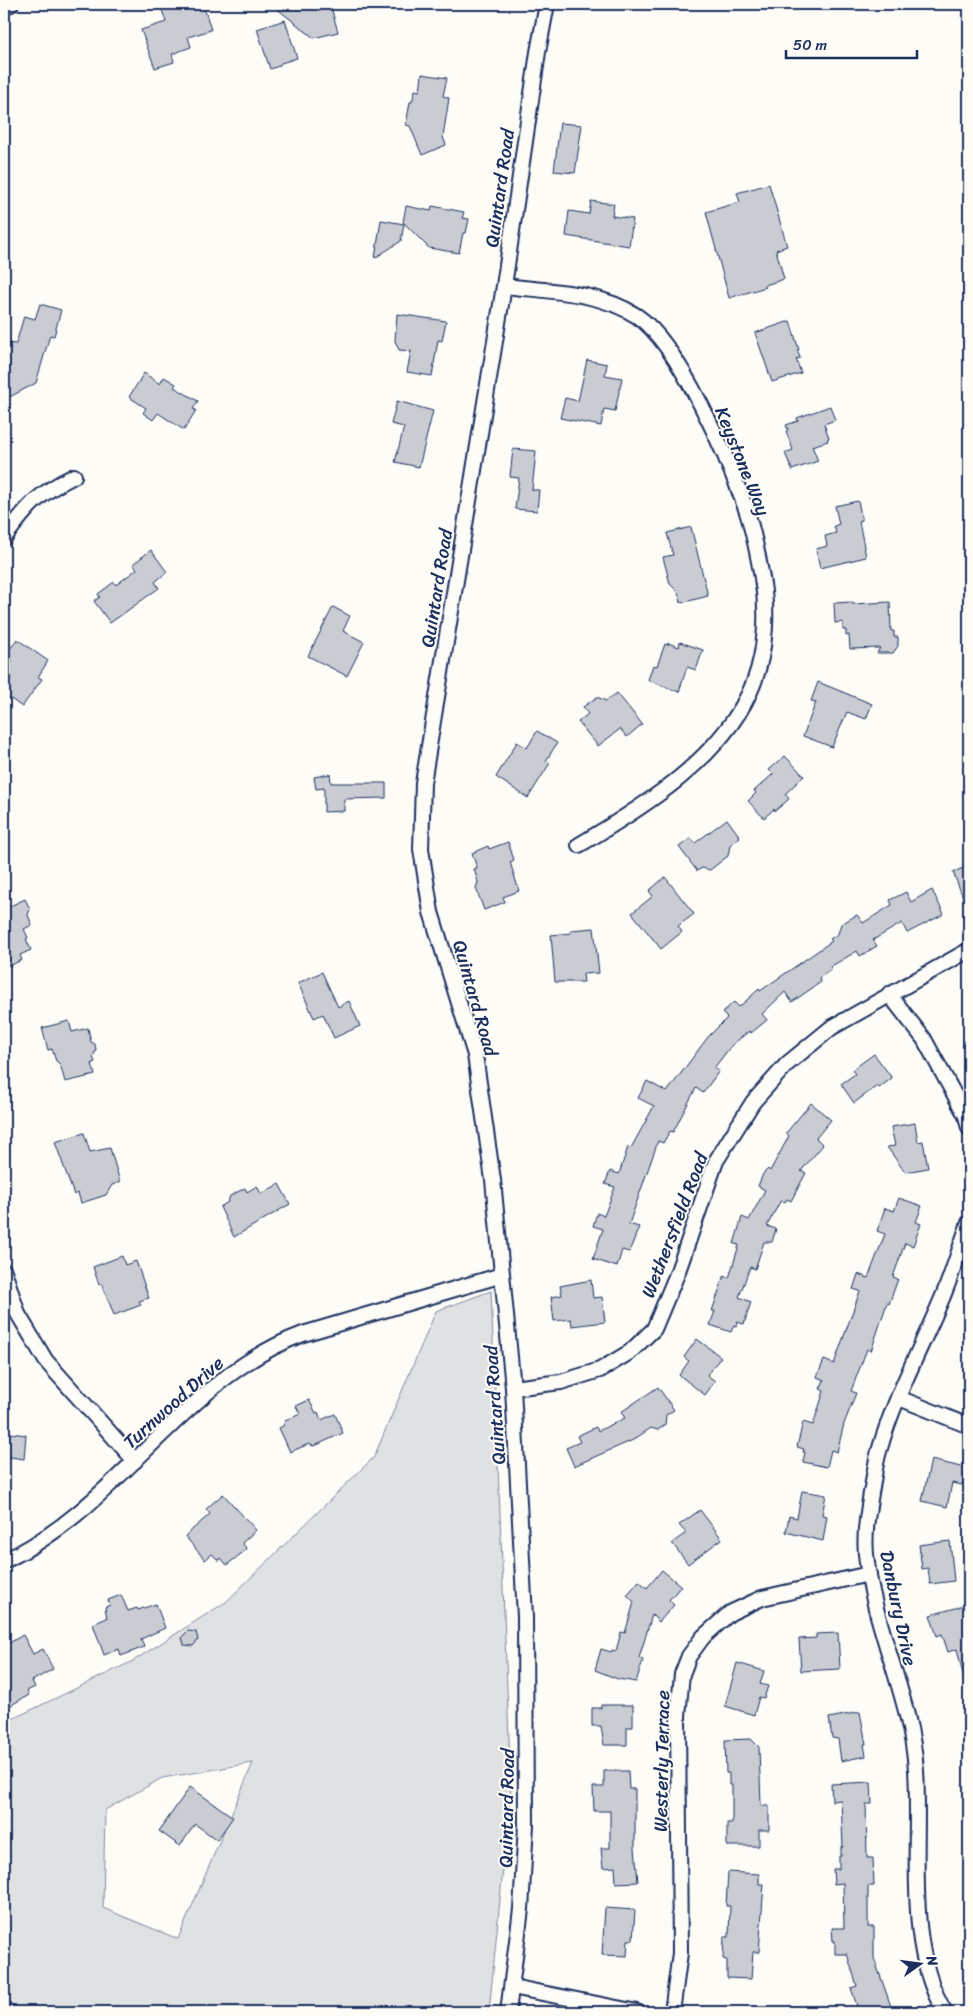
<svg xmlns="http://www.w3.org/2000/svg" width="973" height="2016" viewBox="0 0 973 2016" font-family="Sriracha,sans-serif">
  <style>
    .green { fill: #e0e1e3; stroke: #7e88a0; fill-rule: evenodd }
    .building { fill: #c9ccd3; stroke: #1b2f5e }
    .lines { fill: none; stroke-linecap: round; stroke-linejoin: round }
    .minor-casing { stroke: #1b2f5e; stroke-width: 18 }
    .minor { stroke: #fdfcf7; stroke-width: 14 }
    .labels { text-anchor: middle; stroke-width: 4; stroke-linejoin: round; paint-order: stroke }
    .street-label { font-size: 19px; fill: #1b2f5e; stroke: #fdfcf7 }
  </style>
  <rect width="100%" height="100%" fill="#fdfcf7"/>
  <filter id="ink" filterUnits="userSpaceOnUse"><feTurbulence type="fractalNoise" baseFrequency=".02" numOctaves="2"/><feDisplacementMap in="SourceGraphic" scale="10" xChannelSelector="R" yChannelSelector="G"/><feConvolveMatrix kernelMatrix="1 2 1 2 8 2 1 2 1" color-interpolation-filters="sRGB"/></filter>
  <g filter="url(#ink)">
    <!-- green -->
    <path class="green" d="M491,1291l20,496 -22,225h-485v-289l129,-62 93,-59 148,-145 62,-146zM253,1763l-75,176 -75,-31 2,-98 57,-32z"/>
    <!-- building -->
    <path class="building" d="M173,4h16l1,4 13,-4 8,26 -23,7 3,10 -19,7 2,8 -19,6 -14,-38 25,-8 -5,-15z
      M271,4h59l8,28 -24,6z
      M285,20l12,38 -16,5 -2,3 -9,3 -13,-40z
      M422,74l25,4 -4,18 6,2 -6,39 3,8 -24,10 -12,-29 -4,-1 4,-23h2l3,-12 5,1z
      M560,123l22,2 -7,48 -21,-2z
      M769,184l18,62 -11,4 8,29 -19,6 1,2 -37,11 -23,-86 34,-10 -3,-9z
      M591,201l23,3 -2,12 21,3 -4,27 -63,-10 3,-25 20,3z
      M406,206l25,5 1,-5 32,6 -2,6 7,1 -3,14h-3l-4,20 -30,-5 -26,-26z
      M381,220l23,4 -3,17 -26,17z
      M40,304l21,6 -7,26 -4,-1 -14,48 -32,17v-57l12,1 8,-28 11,3z
      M397,314l49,7 -4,20 -4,-1 -6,36 -25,-4 4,-21 -12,-1 -4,-9z
      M790,321l9,29h-2l3,8 -4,1 5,14 -29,9 -17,-49z
      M587,360l20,4 -2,11 17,3 -7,33 -11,-2 -3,17 -41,-8 5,-20 13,3z
      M144,373l16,11 4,-7 12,7 -2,3 24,14 -5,8 3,1 -12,20 -26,-17 -5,7 -10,-7 3,-5 -17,-11z
      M397,401l36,10 -14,56 -24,-5 9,-35 -13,-3z
      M830,406l5,14 -11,4 5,14 -2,1 1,2 -16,5 6,15 -26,9 -7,-17 8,-3 -7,-19 2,-1 -2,-5 12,-4 -1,-3z
      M513,449l23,2 -4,39h7l-2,21 -22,-2 4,-31 -9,-1z
      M858,501l4,19 -3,1 7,36 -46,11 -4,-19 11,-3 -2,-10 11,-3 -2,-7 5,-2 -4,-18z
      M691,527l17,69 -27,7 -3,-11 -8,-8 -7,-27 10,-2 -6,-22z
      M151,550l16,22 -12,10 4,6 -49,35 -16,-22 6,-4 -2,-3 16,-12 2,3 21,-16 -4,-5z
      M852,602v2l38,-2 1,29h3v6h4v9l-5,7h-16l3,-5 -30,1 -1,-14 -3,1v-6h-3v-8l-8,1 -1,-20z
      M333,607l17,9 -7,15 21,11 -17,34 -39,-20z
      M17,639l31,22 -10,16 4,2 -20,28 -18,-13v-22l8,-12 -6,-5z
      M680,642l23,8 -7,20 -9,-3 -8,25 -31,-12 5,-15 4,1 8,-22 3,1v-2l11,4z
      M818,682l54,22 -6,15 -19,-7 -15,35 -29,-11 13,-34 -5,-1z
      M617,693l25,31 -15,13 -7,-8 -22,17 -20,-24 10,-8 -5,-7 14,-10 9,4z
      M537,731l20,12 -11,18 4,2 -22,35 -32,-21 21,-35 10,6z
      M785,756l19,20 -19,18 4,5 -14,12 -1,-2 -10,9 -16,-17 8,-8 -2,-2 19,-17 -4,-4z
      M330,774l1,9h55v15l-42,1v12l-20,1v-24l-8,1 -2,-12z
      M727,819l13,18 -10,8 -2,11 -18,14 -8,-2 -5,3 -18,-24 12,-9 4,5z
      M508,842l6,18 -4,2 9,29 -16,6 2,5 -21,8 -8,-22 2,-6 -4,-13 3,-1 -5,-15 16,-7 1,3z
      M969,866v44h-1l-15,-38z
      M665,877l29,37 -16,12 4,6 -21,17 -29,-36 21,-17 -4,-5z
      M932,890l12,24 -37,19 -5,-10 -29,17 4,6 -17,10 -3,-5 -27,16 2,2 -13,9 2,4 -29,20 -7,-10 -23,22 5,6 -16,13 -2,-2 -18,15 -17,22 5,3 -16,22 -7,-5 -23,44 -3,-1 -7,12 -5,-2 -29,83 10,3 -10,25 -7,-2 -5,17 -24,-8 10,-30 -10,-3 4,-13 7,3 11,-29 -10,-3 5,-13 9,3 9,-27 3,1 23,-42 -16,-8 9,-17 20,11 41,-55 19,-19 -5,-5 12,-11 5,5 20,-18 1,2 72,-50 -2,-2 8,-5 3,-10 16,-9 6,8 29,-18 -2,-5 16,-8 5,10z
      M25,899l5,10 -2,6 4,10 -8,4 4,9 -2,1 5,11 -11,5 2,5 -13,6 -5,-11v-46z
      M594,928l5,45 -16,1 1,8h-29l-4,-47 20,-2v-3z
      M322,972l16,35 11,-6 11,25 -26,12 -11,-24 -9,4 -16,-35z
      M69,1021l3,11 16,-4 3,14 4,2 1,6 -3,7 2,5 -3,1 3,12 -30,7 -5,-18 -4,-3 -4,-12 -4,1 -6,-22z
      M874,1054l18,24 -13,10 -2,-2 -23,17 -13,-19 14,-10 -3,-4z
      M811,1103l20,17 -15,18 7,7 -22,26 5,2 -15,28 -4,-2 -2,3 -4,-2 -14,26 9,3 -4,13h-8l-9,27 -5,-2 -11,30 12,5 -7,22 -7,-2 -1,4 -2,-1 -3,7 -21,-7 5,-14h-3l12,-35 5,2 10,-33 -5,-1 8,-27 7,3 16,-30 -7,-4 5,-12 5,-5 2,2 19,-35 -3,-3z
      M915,1123l3,19 5,-1 5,27 -23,4 -18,-25 8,-1 -4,-19z
      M84,1133l6,19 20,-4 10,34 -8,3 -6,10 -25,8 -3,-10 -4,2 -19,-53z
      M279,1184l11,20 -56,33 -14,-30 8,-5 2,-6 15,-8 2,4 10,-6 4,8z
      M899,1198l23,8 -6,16 5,2 -8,22 -8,-3 -12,34 5,2 -9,25 -2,-1 -16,48 -4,-2 -16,42 5,2 -12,31 -7,28 -6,-2 -4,17 -24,-5 2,-10h-2l1,-3 -7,-2 6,-25 10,3 11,-34 -4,-2 4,-9 -7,-3 7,-17 10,4 26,-73 -7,-2 5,-15 10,4 17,-44 -8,-3 8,-23 9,3z
      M122,1256l3,9 11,-4 13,37 -10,3 2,4 -27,10 -12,-31 -3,1 -6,-18z
      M591,1280l2,18 9,-1 3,25 -33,4 -1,-7 -17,2 -3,-24 11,-2 -2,-9z
      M697,1339l24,18 -14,18 8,6 -10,14 -26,-20 10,-14 -5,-4z
      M658,1387l16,23 -8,5 -1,10 -7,5 -7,-2 -18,12 -59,26 -8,-18 14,-6 -3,-6 19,-9 2,4 27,-13 -4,-6z
      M309,1400l7,13 2,-1 3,8 14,-6 8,19 -24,11 -6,2 -4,-2 -19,8 -11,-24 4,-2 2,-5 15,-7 -4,-8z
      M4,1432l22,3 -2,24 -20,-3z
      M931,1460l35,8 -4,17 -10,-2 -5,24 -25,-6z
      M802,1491l24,4 -4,20 5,1 -4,25 -37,-9 3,-16 8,2z
      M223,1494l33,36 -14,13 5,6 -20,16 -6,-7 -2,3 -7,-7 -7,6 -20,-24 25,-22 -4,-5z
      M700,1510l22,29 -34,25 -16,-21 14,-10 -7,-8z
      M950,1541l4,40 -24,3 -2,-16 -6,1 -3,-24z
      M662,1570l19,16 -12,14 5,5 -15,17 -7,-7 -13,43 4,2 -7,22 -18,-3 -23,-9 6,-21 10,3 1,-2 4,1 5,-19 4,1 9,-31 -7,-7 12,-14 8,7z
      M121,1595l7,16 9,-3 1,2 18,-6 9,24 -24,11 3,8 -23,9 -2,-7 -15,6 -11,-31 14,-6 -2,-11 5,-2 -2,-5z
      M967,1605l2,15 -4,1 4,16v41l-5,1 -7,-30 -9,3 -6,-18 -5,2 -7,-21z
      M188,1631l8,1 2,8 -5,6 -9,-1 -2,-8z
      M838,1633l2,36 -39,2 -2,-32 17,-1v-4z
      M23,1635l10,19 10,-5 10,20 -21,12 3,6 -8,4 2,4 -25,14v-63z
      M737,1663l27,8 -4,13 8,2 -4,12 -5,-1 -5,18 -29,-9z
      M601,1705h32v22h-6v18h-23l-3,-19h-9v-18h9z
      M860,1712l6,32h-2l2,12 -25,5 -3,-22 -6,-1 -3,-20z
      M751,1739l8,8 2,59h8v24h-10v16h-32v-23h5v-38h-3v-12h-3l-1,-33z
      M604,1771h24l1,18h6v59l3,34 -22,1 -1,-16 -12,1 -2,-20h9v-37h-16l-1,-24h11z
      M871,1782l1,22h-6l1,54h6l1,28h-6v41h6v31l19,54h-34l-8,-24 6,-2 -10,-32h-12v-13h-2l-1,-13h12l-1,-45 -9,1 -1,-15h6v-13h2v-9h2l-2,-47 -9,1 -1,-17z
      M190,1787l43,30 -16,23 -22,-16 -15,22 -21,-15z
      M728,1872l31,2v10h5l-5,68h-6l-2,27 -24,-1v-18l-4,-1 1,-22h5l1,-31h-4z
      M605,1908l30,2 -2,30h-5l-1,16 -25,-1z"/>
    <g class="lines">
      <!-- minor casing -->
      <g class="minor-casing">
        <path id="minor" d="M4,6l7,-2
          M504,286c43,5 95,5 133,30 43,29 91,143 109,193 7,21 12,46 16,69 6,33 4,72 -8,104 -28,74 -110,125 -175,163
          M4,538c24,-32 32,-43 70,-62
          M889,994l35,45 42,77 3,12
          M4,1271l14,43 28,47 89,100
          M513,1388l48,-6 39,-12 30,-18 24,-23 23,-55 39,-113 37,-59 34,-38 44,-36 138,-78
          M899,1398l70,28
          M4,1561c116,-54 179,-183 299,-227l199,-59
          M512,1987l125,25
          M508,2012l13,-103 5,-84 -1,-208 -12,-229 -20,-208 -18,-125 -44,-143 -10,-63 2,-66 81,-497 34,-234 9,-48
          M672,2012l8,-59 -2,-237 4,-42 7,-18 14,-19 27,-24 32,-15 107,-24
          M945,2012c-41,-66 -24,-167 -29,-242 -5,-74 -43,-142 -50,-216 -2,-21 2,-41 5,-61 3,-15 4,-30 9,-45 15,-52 42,-102 63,-152 10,-24 17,-49 26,-73"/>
      </g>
      <!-- minor -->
      <use href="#minor" class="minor"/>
    </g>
  </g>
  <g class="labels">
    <!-- street labels -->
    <g class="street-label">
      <text transform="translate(499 188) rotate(-82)" y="7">Quintard Road</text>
      <text transform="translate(743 461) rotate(68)" y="7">Keystone Way</text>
      <text transform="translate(436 588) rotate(-81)" y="7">Quintard Road</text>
      <text transform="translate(476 998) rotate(74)" y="7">Quintard Road</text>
      <text transform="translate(674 1225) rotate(-69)" y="7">Wethersfield Road</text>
      <text transform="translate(173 1402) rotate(-42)" y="7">Turnwood Drive</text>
      <text transform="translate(494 1405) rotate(-94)" y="7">Quintard Road</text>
      <text transform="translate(899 1608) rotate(78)" y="7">Danbury Drive</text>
      <text transform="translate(661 1761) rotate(-89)" y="7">Westerly Terrace</text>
      <text transform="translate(506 1808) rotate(-89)" y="7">Quintard Road</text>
    </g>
  </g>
  <!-- margin -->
  <rect width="973" height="2016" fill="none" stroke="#fdfcf7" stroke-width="20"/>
  <rect x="10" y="10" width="953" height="1996" fill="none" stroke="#1b2f5e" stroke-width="2" filter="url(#ink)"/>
  <!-- north arrow -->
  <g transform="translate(920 1964) rotate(76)" stroke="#fdfcf7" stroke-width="4" paint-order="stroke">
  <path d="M0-4L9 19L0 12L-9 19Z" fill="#1b2f5e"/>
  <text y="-8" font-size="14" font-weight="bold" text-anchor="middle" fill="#1b2f5e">N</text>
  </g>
  <!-- scale -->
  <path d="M786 50v8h131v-8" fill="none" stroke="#1b2f5e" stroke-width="2.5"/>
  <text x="793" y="50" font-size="15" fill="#1b2f5e" stroke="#fdfcf7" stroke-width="4" paint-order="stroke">50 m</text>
</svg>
